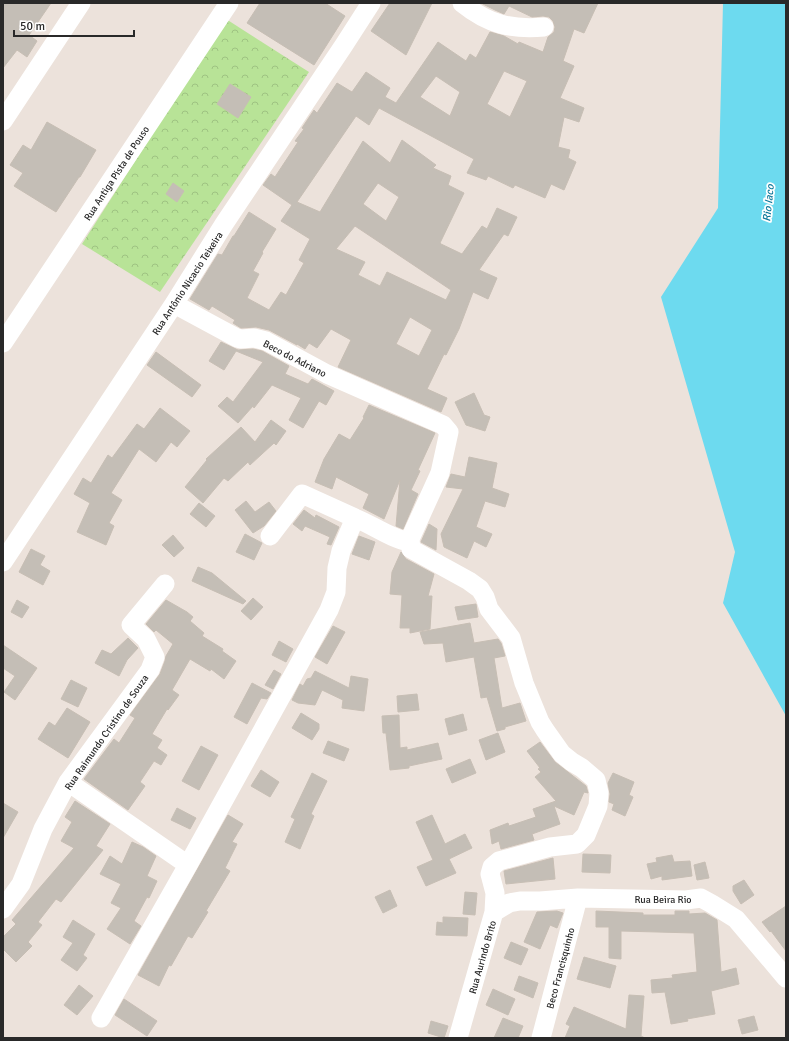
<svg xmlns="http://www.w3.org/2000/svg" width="789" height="1041" viewBox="0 0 789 1041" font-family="Signika,sans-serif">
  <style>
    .park { fill: url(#park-crowns) }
    .water { fill: #6ddaef }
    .building { fill: #c4beb6; stroke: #c7beb4; fill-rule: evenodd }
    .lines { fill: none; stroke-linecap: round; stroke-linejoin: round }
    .minor { stroke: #fff; stroke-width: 19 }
    .labels { text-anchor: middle; stroke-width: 3.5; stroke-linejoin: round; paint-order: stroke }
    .street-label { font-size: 10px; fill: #292929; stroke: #fff }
    .water-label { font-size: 11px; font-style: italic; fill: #0d789a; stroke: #fff }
  </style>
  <defs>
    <pattern id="park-crowns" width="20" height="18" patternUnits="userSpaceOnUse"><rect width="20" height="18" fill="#b8e397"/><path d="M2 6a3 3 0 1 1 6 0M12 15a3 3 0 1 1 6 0" fill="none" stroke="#9ec382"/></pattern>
  </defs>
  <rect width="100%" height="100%" fill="#ece2db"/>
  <!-- park -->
  <path class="park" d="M226,19l83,53 -149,220 -78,-48z"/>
  <!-- water -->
  <path class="water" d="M723,3h63v713l-63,-113 12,-51 -74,-255 57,-89z"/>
  <!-- building -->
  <path class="building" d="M3,3h48l-22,32 8,6 -10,16 -10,-7 -14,18z
    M260,3h65l20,13 -31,49 -67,-42z
    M390,3h42l-26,52 -35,-24z
    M481,3h117l-14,30 -10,-4 -11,32 11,5 -14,32 24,10 -5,14 -15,-5 -6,30 12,3 -2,8 8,4 -12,28 -13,-6 -6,14 -30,-13 -2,3 -25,-12 -2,4 -19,-7 7,-14 -95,-51 -10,17 -13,-9 -59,86 23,10 43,-71 27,22 12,-23 34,25 -3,3 18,8 -3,9 16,8 -24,50 1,1 21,10 20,-28 5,3 10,-21 20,9 -9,19 -4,-2 -25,36 18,8 -9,21 -15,-7 -14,37 -13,26 -2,-1 -17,35 20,9 -6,14 -103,-45 13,-27 -20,-11 -14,19 -8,-5 -4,6 -8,-5v1l-28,-15 -13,-3 -15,1 -8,-5 2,-3 -23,-14 -3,4 -19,-11 28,-45 4,1 11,-19h1l15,-24 27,17 -14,23 1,1 -10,18 6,3 -12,24 22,12 12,-18 5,3 18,-32 -5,-3 11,-21 -29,-18 11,-16 -29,-20 8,-11 4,3 23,-35 -3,-1 9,-12 -2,-1 12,-18 3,3 20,-30 15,9 14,-20 24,16 -5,9 11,6 42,-61 28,19 4,-7 6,4 14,-26 14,4 14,8 1,-2 24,10 5,-15 6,-5 1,-5 -2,-6 -4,-4 -6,-1 -11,1 -23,-11 -5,8 -9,-4zM504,71l23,10 -17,36 -23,-13zM436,76l24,16 -10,24 -30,-19zM378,183l21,14 -13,24 -23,-17zM355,226l96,64 -5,10 -59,-28 -7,14 -22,-11 7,-13 -29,-13zM410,317l22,13 -13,26 -23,-12z
    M230,84l21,13 -13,21 -21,-14z
    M47,122l49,28 -16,27h-1l-23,35 -42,-26 9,-13 -13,-8 13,-20 8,5z
    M173,183l11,8 -7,11 -11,-8z
    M221,342l17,8 15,-1 9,2 27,15 -4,8 23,10 4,-5 22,12 -8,14 -7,-4 -16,27 -14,-8 12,-22 -29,-13 -18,23 -1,-2 -15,17 -20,-17 9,-9 6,5 30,-40 -27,-11 -12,19 -15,-9z
    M156,352l45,33 -9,12 -45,-32z
    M474,393l10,22 6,2 -5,14 -19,-6 -11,-23z
    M369,405l66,28 -17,37 2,1 -9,19 7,4 -15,35 -7,-3 4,-46 -16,39 -21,-11 6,-14 -33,-17 -4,12 -17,-7 9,-23 15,-25 11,6 14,-22 -1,-1z
    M160,408l30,23 -13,16 -6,-5 -15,20 -17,-13 -28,44 11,7 -13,23 5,3 -8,19 -29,-13 13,-29 -16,-9 9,-16 8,5 17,-28 4,3 25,-34 7,5z
    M271,420l15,11 -10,14 -2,-2 -24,22 -2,-3 -20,19 -4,-3 -21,25 -18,-16 22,-27 -1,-1 35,-32 14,15z
    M469,457l28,6 -5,25 17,6 -4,13 -20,-6 -9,26 16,7 -6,13 -12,-6 -7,17 -23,-11 -3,-13 22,-45 -17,-2 5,-13 14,3z
    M246,501l9,11 14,-10 7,9 -12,15 -11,7 -18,-23z
    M199,503l16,13 -9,11 -16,-13z
    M304,510l11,8 1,-3 23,12 -8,18 -4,-1 3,-7 -25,-11 -3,5 -9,-7z
    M429,524l8,5 -1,21 -15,-8z
    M245,534l17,9 -8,17 -18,-8z
    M173,535l11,13 -10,9 -12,-12z
    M359,536l16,6 -6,18 -17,-6z
    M31,549l14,7 -5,9 10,6 -7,14 -24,-13z
    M401,552l5,7 28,15 -6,22h4l-2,33 -20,4v-5h-10l2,-33 -12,-1 2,-22z
    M198,567l14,6 34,28 -3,3 -51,-23z
    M253,598l10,9 -12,13 -10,-9z
    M17,600l12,7 -7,11 -11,-6z
    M166,600l21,12 6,5 -3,4 14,12 -2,3 21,13 -1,2 14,10 -12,18 -13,-10 -1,2 -20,-12 -18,31 7,5 -11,15 -1,-1 -15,25 10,6 -5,8 10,7 -6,10 -7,-4 -14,21 5,4 -17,24 -44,-31 30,-40 5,4 16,-25 -5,-3 30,-41 5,-13 1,-5 7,-12 -17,-14 -2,2 -8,-8z
    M476,604l2,13 -20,3 -3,-13z
    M470,623l4,20 24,-4 3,4 4,13 -11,2 8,50 18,-5 6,18 -21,6v2l-8,2 -10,-34 -6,1 -7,-41 -28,5 -3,-19 -19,1 -4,-12z
    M333,626l12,6 -18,32 -12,-7z
    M128,638l10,10 -11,12 -8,16 -24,-13 7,-13 9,4z
    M279,641l14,8 -7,13 -14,-7z
    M3,645l34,23 -22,32 -11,-8 11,-16 -12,-8z
    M274,670l7,4 -8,15 -8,-4z
    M315,671l34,17 2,-12 17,3 -4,32 -22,-3 1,-8 -21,-10 -7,15 -17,-2 -6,-3 8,-16 3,2 4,-7 4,-1z
    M71,680l16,8 -9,19 -17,-8z
    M252,683l19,10 -4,6 -6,-1 -14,26 -13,-7z
    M417,694l2,16 -21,2 -1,-16z
    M67,708l23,14 -22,36 -30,-19 11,-17 6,4z
    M301,713l18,11v5l-7,11 -20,-12z
    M463,714l4,16 -18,5 -4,-16z
    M399,715l1,33 7,-1v3l31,-7 4,16 -33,7v2l-19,2 -4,-37h-3l-1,-17z
    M498,733l7,19 -19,8 -7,-20z
    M328,741l21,8 -5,12 -21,-8z
    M540,742l15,20 31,24 2,7 -4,-1 -10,23 -20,-9 6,18 -28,10 2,6 -33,9 -2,-8 -7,3 -2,-14 18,-7 1,3 27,-9 -3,-8 23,-8 -21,-24 6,-5 -3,-3 2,-1 -13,-17z
    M201,746l17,9 -19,35 -17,-9z
    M470,759l6,14 -24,10 -6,-14z
    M261,770l18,12 -9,15 -19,-11z
    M312,773l15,8 -16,33 3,2 -14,33 -15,-7 10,-23 -4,-2z
    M613,773l21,9 -5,13 4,2 -8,19 -13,-6 2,-6 -5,-2 1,-8 -2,-11z
    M75,801l35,23 -14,22 7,4 -42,52 -5,-3 -18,23 4,3 -14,17 4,4 -16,16 -13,-13v-12l13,-13 -4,-4 62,-72 -13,-7 11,-19 -7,-5z
    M3,803l15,9 -15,26z
    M177,808l19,10 -6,11 -19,-9z
    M228,815l15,9 -11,18 5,2 -12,24 5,3 -24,40 2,1 -16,26 -4,-2 -17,30 -2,-1 -10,21 -21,-11z
    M432,815l13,29 20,-10 7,14 -23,11 7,14 -30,13 -9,-19 16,-7 -17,-38z
    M132,842l11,5 13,9 -9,20 10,5 -8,17 -2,-1 -13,24 7,5 -11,18 -23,-15 14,-21 -10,-5 10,-19 -21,-10 10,-18 12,8z
    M583,854l28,1 -1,18 -28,-1z
    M672,855l2,7 16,-1 2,15 -30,4v-4l-11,3 -4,-15 10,-2 -1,-4z
    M553,858l2,21 -49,5 -2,-13z
    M705,862l4,16 -12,2 -3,-15z
    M744,880l10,15 -13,9 -8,-13v-5z
    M390,890l7,16 -14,7 -8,-16z
    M465,892l12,1 -2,22 -12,-1z
    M786,906v45l-15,-20 -1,1 -8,-10z
    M557,911l6,2 -6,15 -7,-3 -10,24 -16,-7 13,-30z
    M596,911l47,2v2h32v-4h14v3l16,-1 12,7 4,52 15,-4 3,16 -28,7 4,23 -28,5 1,2 -17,3 -6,-32 -13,1 -1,-13 22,-2 -1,-3 25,-3 -3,-39 -73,-2v28l-12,-1v-31h-13z
    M443,917l25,1 -1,18 -31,-1 1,-13 6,1z
    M73,920l22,14 -12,21 4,3 -10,13 -16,-11 12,-17 -10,-6z
    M511,942l17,7 -7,16 -17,-7z
    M584,957l32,9 -6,22 -33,-9z
    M519,976l19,7 -5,15 -19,-8z
    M79,985l14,11 -16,19 -13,-10z
    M493,989l22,10 -7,16 -22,-10z
    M629,995l15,1 -3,40 4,2h-80l5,-12 -4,-2 8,-17 52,22z
    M124,999l33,22 -10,15 -32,-21z
    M754,1016l4,14 -16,4 -4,-14z
    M503,1018l20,8 -5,12h-24z
    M431,1021l17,5 -4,12 -16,-5z"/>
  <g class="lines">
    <!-- minor -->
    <path class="minor" d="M462,3c26,21 49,27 82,24
      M3,121l78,-118
      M174,304l63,34 4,1 13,-1 12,3 61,33 116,51 6,7 -9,41 -30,66 1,10 58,32 11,8 5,8 4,12 22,29 13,45 16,39 5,8 17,24 10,8 10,6 14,12 3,13 -1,13 -12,29 -9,9 -27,3 -51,14 -7,6 -2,7 5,19 -1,19
      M3,343l226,-340
      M270,536l32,-42 53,24
      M3,562l171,-258 50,-80 120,-179 27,-42
      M68,782l120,83
      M3,909l18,-25 22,-55 25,-47 82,-112 5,-13 -9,-18 -15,-14 34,-41
      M101,1018l87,-153 141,-255 7,-18 1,-24 4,-17 14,-33c18,7 36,21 55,24
      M458,1038l36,-126 15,-9 11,-2h20l38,-3 108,2 15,-2 11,6 24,15 50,59
      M541,1038l37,-140"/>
  </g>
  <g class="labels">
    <!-- street labels -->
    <g class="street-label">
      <text transform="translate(116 173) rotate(-57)" y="4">Rua Antiga Pista de Pouso</text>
      <text transform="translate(187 283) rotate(-57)" y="4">Rua Antônio Nicacio Teixeira</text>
      <text transform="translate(295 358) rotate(27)" y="4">Beco do Adriano</text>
      <text transform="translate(106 732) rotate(-55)" y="4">Rua Raimundo Cristino de Souza</text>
      <text x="663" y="903">Rua Beira Rio</text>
      <text transform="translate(482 957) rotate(-74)" y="4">Rua Aurindo Brito</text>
      <text transform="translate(560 968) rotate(-75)" y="4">Beco Francisquinho</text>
    </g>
    <!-- water labels -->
    <g class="water-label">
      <text transform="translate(768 203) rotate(-84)" y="4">Rio Iaco</text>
    </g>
  </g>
  <!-- border -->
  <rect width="789" height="1041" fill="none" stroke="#292929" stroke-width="8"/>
  <!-- scale -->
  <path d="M14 30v6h120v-6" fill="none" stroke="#292929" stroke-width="2"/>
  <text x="20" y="30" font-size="12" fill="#292929" stroke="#ffffff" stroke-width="3" paint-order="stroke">50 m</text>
</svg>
